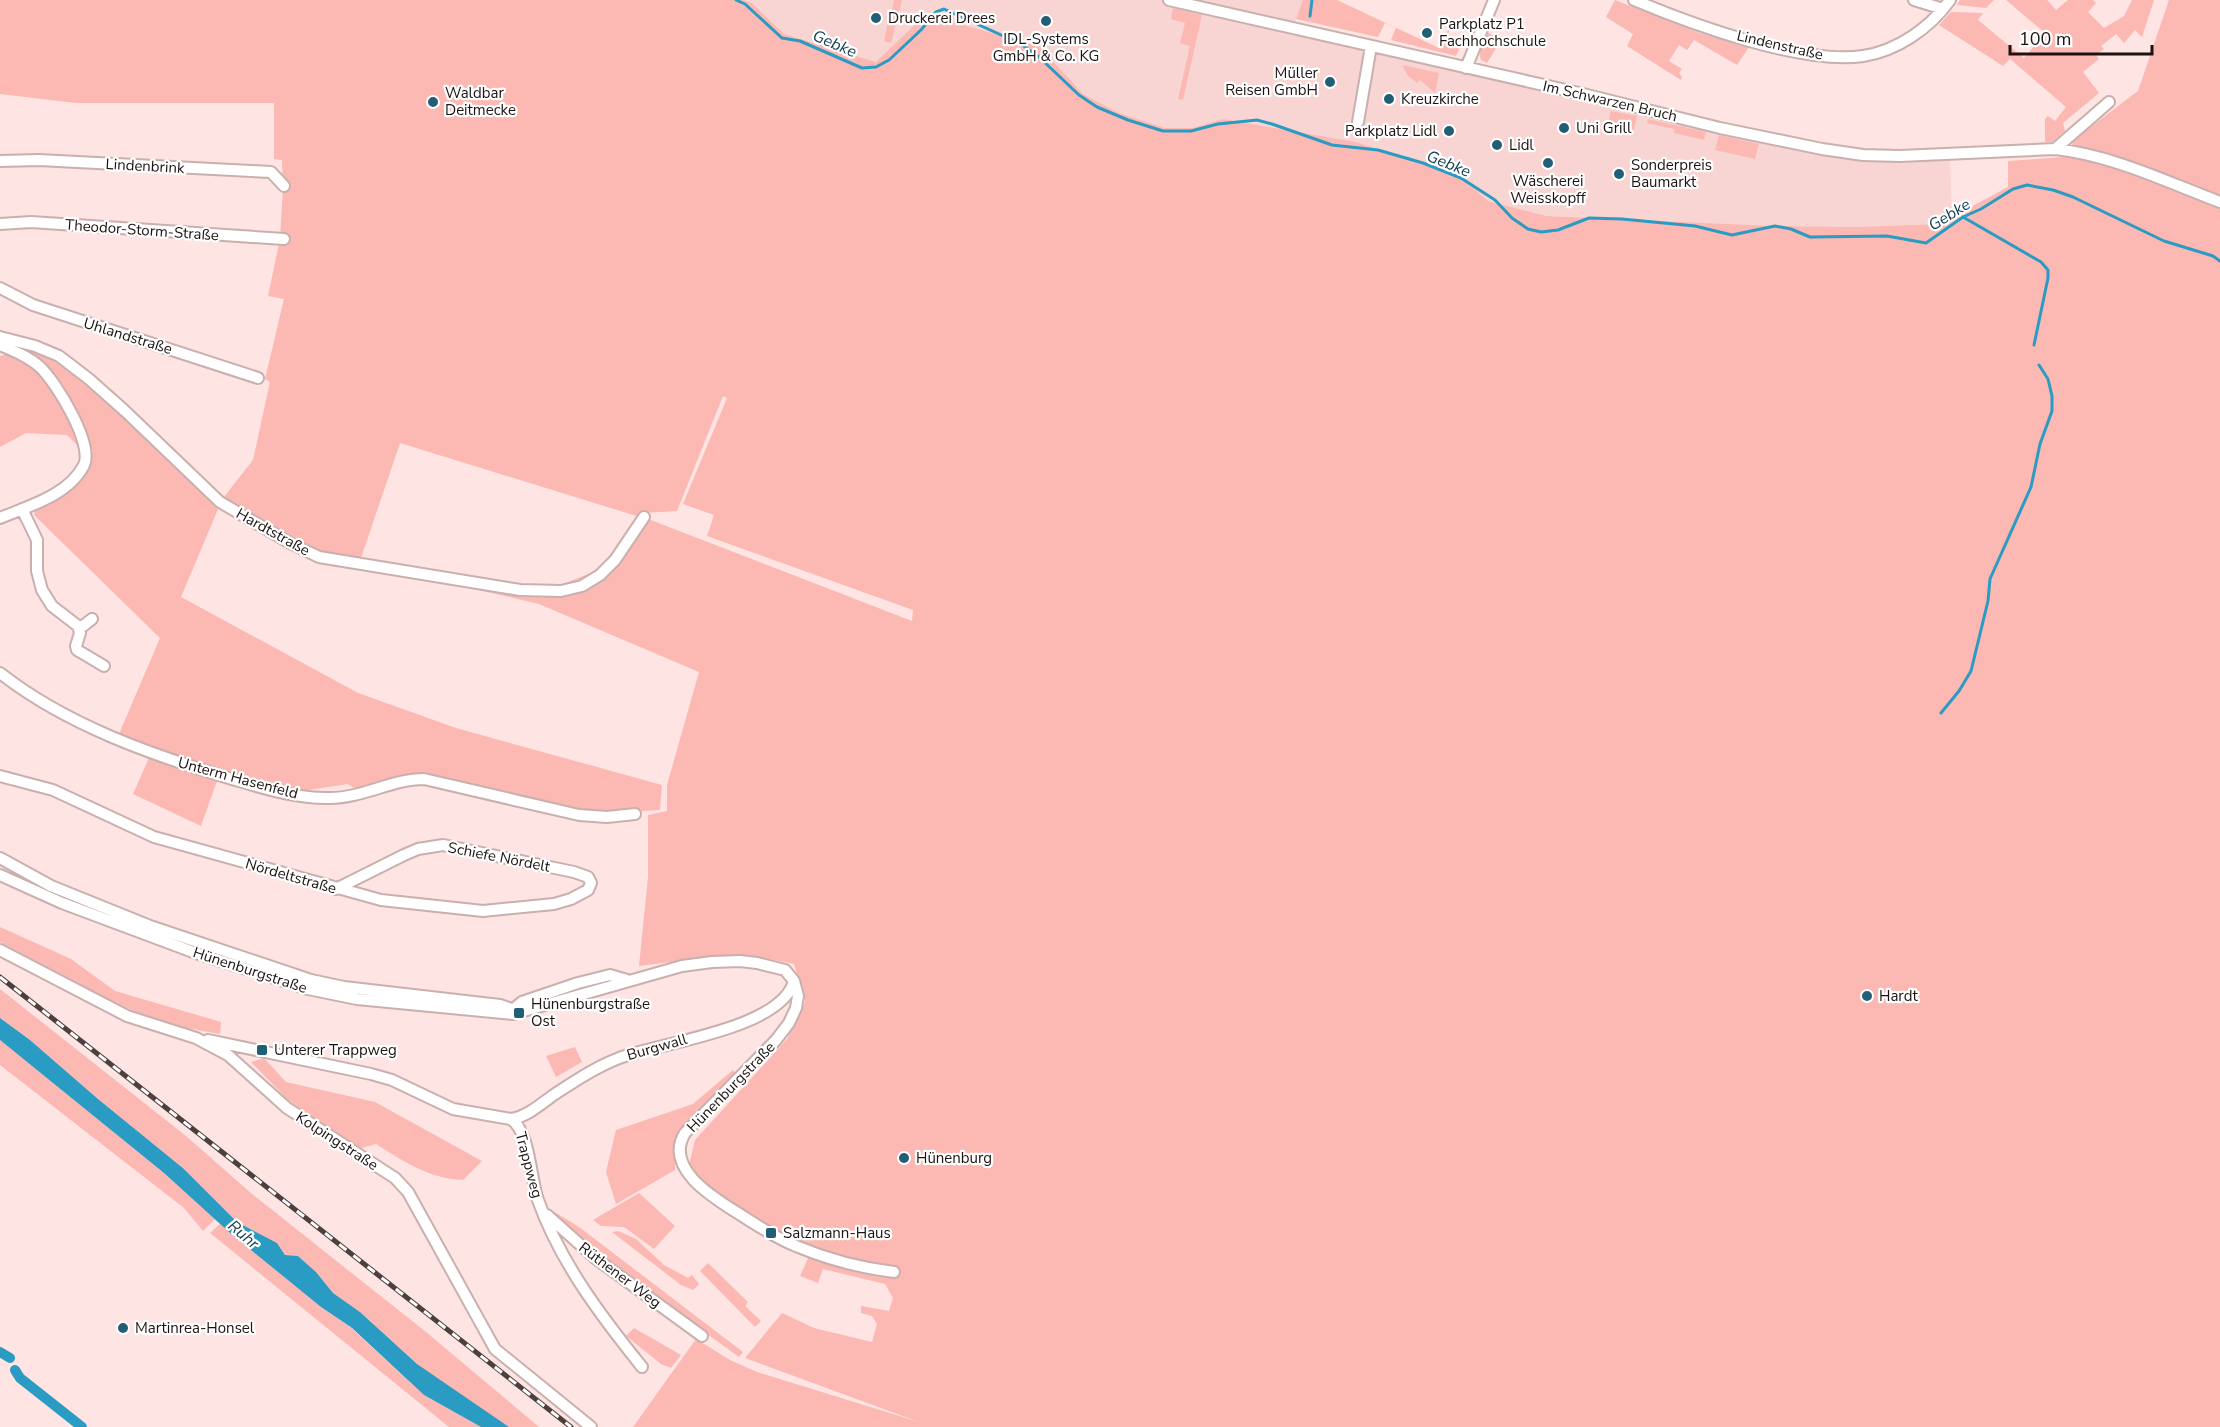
<svg xmlns="http://www.w3.org/2000/svg" width="2220" height="1427" viewBox="0 0 2220 1427" font-family="'Nunito Sans',sans-serif">
  <style>
    .built { fill: #f8d5d2 }
    .green { fill: #fcb8b3; fill-rule: evenodd }
    .water { fill: #2a9bc2 }
    .lines { fill: none; stroke-linecap: round; stroke-linejoin: round }
    .stream { stroke: #2a9bc2; stroke-width: 3 }
    .canal { stroke: #2a9bc2; stroke-width: 10 }
    .minor-casing { stroke: #c9b0ae; stroke-width: 14 }
    .minor { stroke: #fff; stroke-width: 10 }
    .rail-casing { stroke: #4c403e; stroke-width: 5 }
    .rail { stroke: #fff; stroke-width: 3; stroke-dasharray: 9; stroke-linecap: butt }
    .poi-dot { fill: #225f76; stroke: #fff; stroke-width: 2 }
    .labels { text-anchor: middle; stroke-width: 4.5; stroke-linejoin: round; paint-order: stroke }
    .poi-label { font-size: 15px; fill: #1b1211; stroke: #fff; text-anchor: start }
    .street-label { font-size: 15px; fill: #1b1211; stroke: #fff }
    .water-label { font-size: 16px; font-style: italic; fill: #0d3c4d; stroke: #fff }
  </style>
  <rect width="100%" height="100%" fill="#fee4e2"/>
  <!-- built -->
  <path class="built" d="M743,0h560l-7,19 -3,14 427,100 87,19 80,9h63l2,54 -13,9 -81,3 -83,-1 -228,-10 -59,-15 -26,-24 -106,-35 -133,-23 -31,9h-27l-46,-15 -36,-19 -43,-47 -164,15 -92,-28 -32,-31z"/>
  <!-- green -->
  <path class="green" d="M0,0h743l9,3 32,31 92,28 50,-48 114,33 43,47 36,19 46,15h27l31,-9 133,23 106,35 26,24 59,15 228,10 83,1 81,-3 69,-37v-26l56,-4 12,-19 62,-47 31,-91h51v1427h-1587l63,-88 34,21 27,12 162,50 -174,-64 37,-45 32,15 58,14 5,-18 -5,-8 -11,-3v-7l28,5 4,-13 -8,-14 -62,-15 -5,14 -18,-7 13,-29 -26,-9 -84,-55 -14,-18 6,-25 92,-101 18,-37 -11,-38 -35,-7 -32,-2 -88,11 9,-89v-62l19,-4v-26l32,-113 -160,-68 -217,-50 -101,-52 -40,95 177,96 98,35 206,57 -2,25 -68,4 -175,-40 -60,16 -9,-6 -46,7 -96,-24 -87,-33 41,-96 -126,-123 2,-7 14,-3 20,-15 14,-14 9,-26h-11l-15,-15 -41,-2 -26,14v-91l26,-8 39,19 155,135 33,-42 17,-78 -5,-3 19,-80 -16,-3 12,-57 3,-52 -1,-27 -8,-1v-56h-198l-76,-9zM723,396l4,2 -44,106 31,11 -7,21 206,74 -1,11 -269,-104v-4l34,-2zM400,443l243,75 -47,53 -33,13 -22,1 -36,-2 -145,-22z
    M894,0h8l-11,43 -7,-2 4,-19 4,1 2,-8 -3,-1z
    M1303,0h34l102,48 15,-30h1l-8,18 13,5 2,-4 2,1 -8,18 -65,-16 5,-12 -11,-5 -7,14 -82,-18z
    M1615,0l84,33 50,14 -12,18 -43,-25 -7,10 -8,-5 -10,16 13,8 -3,4 3,4 -1,3 -54,-34 6,-12 -27,-17z
    M1960,0h34l-8,8 -29,-3z
    M2006,0h41l9,10 12,-10h25l3,3 -8,9 16,16 20,-12 8,-16h22l-12,37 -7,-7 -11,13 -8,-9 -15,12 3,3 -8,6 3,4 -16,13 16,21 -36,30 2,8 -13,11h-7v-23l3,-3 7,5 11,-14 -56,-48 -7,7 -64,-41 12,-13 32,1 -5,7 46,38 21,-25z
    M1173,8l29,7 -19,85 -5,-1 12,-53 -10,-3 5,-20 -14,-4z
    M1487,32l14,8 -14,23 -6,-3 -2,-8z
    M1402,65l37,8 -4,20 -15,-13 -3,3 -9,-7z
    M1611,111l26,5 -3,14 -27,-6z
    M1648,119l58,13 -2,8 -30,-7v-4l-27,-6z
    M1719,135l40,9 -4,15 -40,-9z
    M149,758l68,23 -16,45 -68,-32z
    M0,927l71,32 44,32 106,31 -1,12 -50,-9 -58,-23 -112,-60z
    M0,989l186,147 66,58 174,138 113,95h-30l-62,-40 -30,-23 -57,-52 -27,-19 -17,-21 -18,-16 -13,-1 -8,-12 -40,-21 -53,-53 -86,-70 -68,-59 -30,-22z
    M0,1040l164,133 51,46 -12,12 -19,-23 -184,-143z
    M575,1047l7,15 -26,15 -10,-21z
    M264,1058l22,24 89,20 107,59 -19,19c-33,-1 -60,-19 -87,-36l-15,4 -45,-27 -30,-23 -35,-36z
    M733,1070l5,7 -56,55 -7,13v25l-59,34 -10,-32 10,-42 77,-26z
    M639,1193l36,33 -21,23 -30,-22 -23,-1 -8,-6z
    M553,1211l26,16 164,125 -4,5 -137,-99 -50,-42z
    M220,1224l101,83 30,21 73,67 57,32h-32l-239,-194z
    M618,1231l18,8 28,26 24,13 4,-3 7,9 -6,6 -12,-5 -69,-53z
    M708,1263l40,39 -3,4 16,15 -6,6 -55,-56z
    M634,1328l47,27 -10,13 -10,-4 -35,-28z"/>
  <!-- water -->
  <path class="water" d="M0,1018l30,22 68,59 86,70 53,53 40,21 8,12 13,1 18,16 17,21 27,19 57,52 92,63h-28l-57,-32 -72,-67 -31,-21 -92,-75 -65,-59 -164,-133z"/>
  <g class="lines">
    <!-- stream -->
    <path class="stream" d="M736,0l9,4 37,34 18,3 62,27 14,-1 13,-7 32,-30 15,-18 8,-3 77,35 18,13 40,38 18,12 31,13 35,11h28l27,-7 39,-4 15,4 60,21 46,5 45,13 38,15 34,22 17,18 16,11 13,3 17,-2 31,-12 33,1 73,7 37,9 43,-9 16,3 19,8 77,-1 39,7 37,-26 18,-8 32,-20 14,-4 26,5 20,7 91,44 49,15 7,5
      M1310,16l2,-16
      M1963,217l78,45 7,8v8l-14,67
      M1941,713l18,-22 12,-20 17,-70 2,-22 41,-92 9,-43 12,-33v-15l-4,-17 -9,-14"/>
    <!-- canal -->
    <path class="canal" d="M0,1352l10,6
      M15,1370l5,8 62,49"/>
    <!-- minor casing -->
    <g class="minor-casing">
      <path id="minor" d="M1169,0l410,93 141,35 102,21 41,6 37,1 155,-7c57,6 112,33 165,53
        M1634,0c57,24 168,65 229,56 34,-5 67,-28 87,-56
        M1914,0l29,9
        M1466,68l28,-68
        M1358,122l13,-76
        M2055,149l54,-47
        M0,161l39,-1 232,12 13,14
        M0,224l31,-2 253,17
        M0,288l33,17 225,73
        M0,337l35,9 24,10 30,23 36,32 95,91 70,41 29,14 201,33 41,1 21,-5 18,-11 15,-15 29,-43
        M0,345c14,6 29,12 40,22 16,15 54,77 44,98 -15,30 -55,41 -84,53
        M22,509l15,31v31l5,19 10,16 26,20 2,7 -4,13 1,4 27,16
        M78,626h5l9,-7
        M0,673c66,52 152,82 232,106 31,9 65,20 98,19 33,0 62,-19 94,-19l155,36 28,2 28,-3
        M0,776l53,14 101,47 227,63 102,11 71,-7 17,-5 17,-9 3,-7 -3,-6 -14,-5 -131,-27 -25,4 -14,6 -68,34
        M0,858l51,28 99,40 161,54 33,7 156,18 9,3 4,6 3,-7 6,-5 56,-19 32,-8 17,5
        M0,875l62,28 131,49 115,37 49,10 156,15 169,-48 30,-4 28,-1 17,2 28,7 9,11 4,15 -2,12 -7,15 -13,17 -91,93c-23,37 34,68 59,84 17,11 34,22 52,29 31,13 65,22 98,26
        M0,950l127,66 69,22 32,17 59,53 108,70 13,14 87,157 96,78
        M208,1040l163,34 21,6 61,29 58,10c19,13 19,58 27,81 22,62 63,116 104,167
        M511,1119c16,-2 31,-16 44,-25 23,-15 47,-31 73,-39 41,-13 154,-28 166,-74
        M547,1215l48,43 107,78"/>
    </g>
    <!-- minor -->
    <use href="#minor" class="minor"/>
    <!-- rail casing -->
    <g class="rail-casing">
      <path id="rail" d="M0,977l571,450"/>
    </g>
    <!-- rail -->
    <use href="#rail" class="rail"/>
  </g>
  <!-- markers -->
  <g class="poi-dot">
    <circle cx="876" cy="18" r="6"/>
    <circle cx="1046" cy="21" r="6"/>
    <circle cx="1427" cy="33" r="6"/>
    <circle cx="1330" cy="82" r="6"/>
    <circle cx="1389" cy="99" r="6"/>
    <circle cx="433" cy="102" r="6"/>
    <circle cx="1564" cy="128" r="6"/>
    <circle cx="1449" cy="131" r="6"/>
    <circle cx="1497" cy="145" r="6"/>
    <circle cx="1548" cy="163" r="6"/>
    <circle cx="1619" cy="174" r="6"/>
    <circle cx="1867" cy="996" r="6"/>
    <rect x="513" y="1007" width="12" height="12" rx="3"/>
    <rect x="256" y="1044" width="12" height="12" rx="3"/>
    <circle cx="904" cy="1158" r="6"/>
    <rect x="765" y="1227" width="12" height="12" rx="3"/>
    <circle cx="123" cy="1328" r="6"/>
  </g>
  <g class="labels">
    <!-- poi labels -->
    <g class="poi-label">
      <text x="888" y="23">Druckerei Drees</text>
      <text x="1439" y="29">Parkplatz P1<tspan x="1439" dy="17">Fachhochschule</tspan></text>
      <text x="1046" y="44" text-anchor="middle">IDL-Systems<tspan x="1046" dy="17">GmbH &amp; Co. KG</tspan></text>
      <text x="1318" y="78" text-anchor="end">Müller<tspan x="1318" dy="17">Reisen GmbH</tspan></text>
      <text x="445" y="98">Waldbar<tspan x="445" dy="17">Deitmecke</tspan></text>
      <text x="1401" y="104">Kreuzkirche</text>
      <text x="1576" y="133">Uni Grill</text>
      <text x="1437" y="136" text-anchor="end">Parkplatz Lidl</text>
      <text x="1509" y="150">Lidl</text>
      <text x="1631" y="170">Sonderpreis<tspan x="1631" dy="17">Baumarkt</tspan></text>
      <text x="1548" y="186" text-anchor="middle">Wäscherei<tspan x="1548" dy="17">Weisskopff</tspan></text>
      <text x="1879" y="1001">Hardt</text>
      <text x="531" y="1009">Hünenburgstraße<tspan x="531" dy="17">Ost</tspan></text>
      <text x="274" y="1055">Unterer Trappweg</text>
      <text x="916" y="1163">Hünenburg</text>
      <text x="783" y="1238">Salzmann-Haus</text>
      <text x="135" y="1333">Martinrea-Honsel</text>
    </g>
    <!-- street labels -->
    <g class="street-label">
      <text transform="translate(1780 45) rotate(13)" y="5">Lindenstraße</text>
      <text transform="translate(1610 101) rotate(13)" y="5">Im Schwarzen Bruch</text>
      <text transform="translate(145 166) rotate(3)" y="5">Lindenbrink</text>
      <text transform="translate(142 230) rotate(4)" y="5">Theodor-Storm-Straße</text>
      <text transform="translate(128 336) rotate(17)" y="5">Uhlandstraße</text>
      <text transform="translate(273 532) rotate(29)" y="5">Hardtstraße</text>
      <text transform="translate(238 778) rotate(15)" y="5">Unterm Hasenfeld</text>
      <text transform="translate(499 857) rotate(11)" y="5">Schiefe Nördelt</text>
      <text transform="translate(291 876) rotate(16)" y="5">Nördeltstraße</text>
      <text transform="translate(250 970) rotate(18)" y="5">Hünenburgstraße</text>
      <text transform="translate(657 1047) rotate(-16)" y="5">Burgwall</text>
      <text transform="translate(731 1087) rotate(-46)" y="5">Hünenburgstraße</text>
      <text transform="translate(337 1141) rotate(33)" y="5">Kolpingstraße</text>
      <text transform="translate(529 1165) rotate(75)" y="5">Trappweg</text>
      <text transform="translate(620 1275) rotate(37)" y="5">Rüthener Weg</text>
    </g>
    <!-- water labels -->
    <g class="water-label">
      <text transform="translate(835 43) rotate(23)" y="6">Gebke</text>
      <text transform="translate(1449 163) rotate(22)" y="6">Gebke</text>
      <text transform="translate(1949 214) rotate(-32)" y="6">Gebke</text>
      <text transform="translate(244 1234) rotate(41)" y="6">Ruhr</text>
    </g>
  </g>
  <!-- scale -->
  <path d="M2010 45v9h142v-9" fill="none" stroke="#1b1211" stroke-width="3"/>
  <text x="2019" y="45" font-size="18" fill="#1b1211" stroke="#ffffff" stroke-width="4.5" paint-order="stroke">100 m</text>
</svg>
